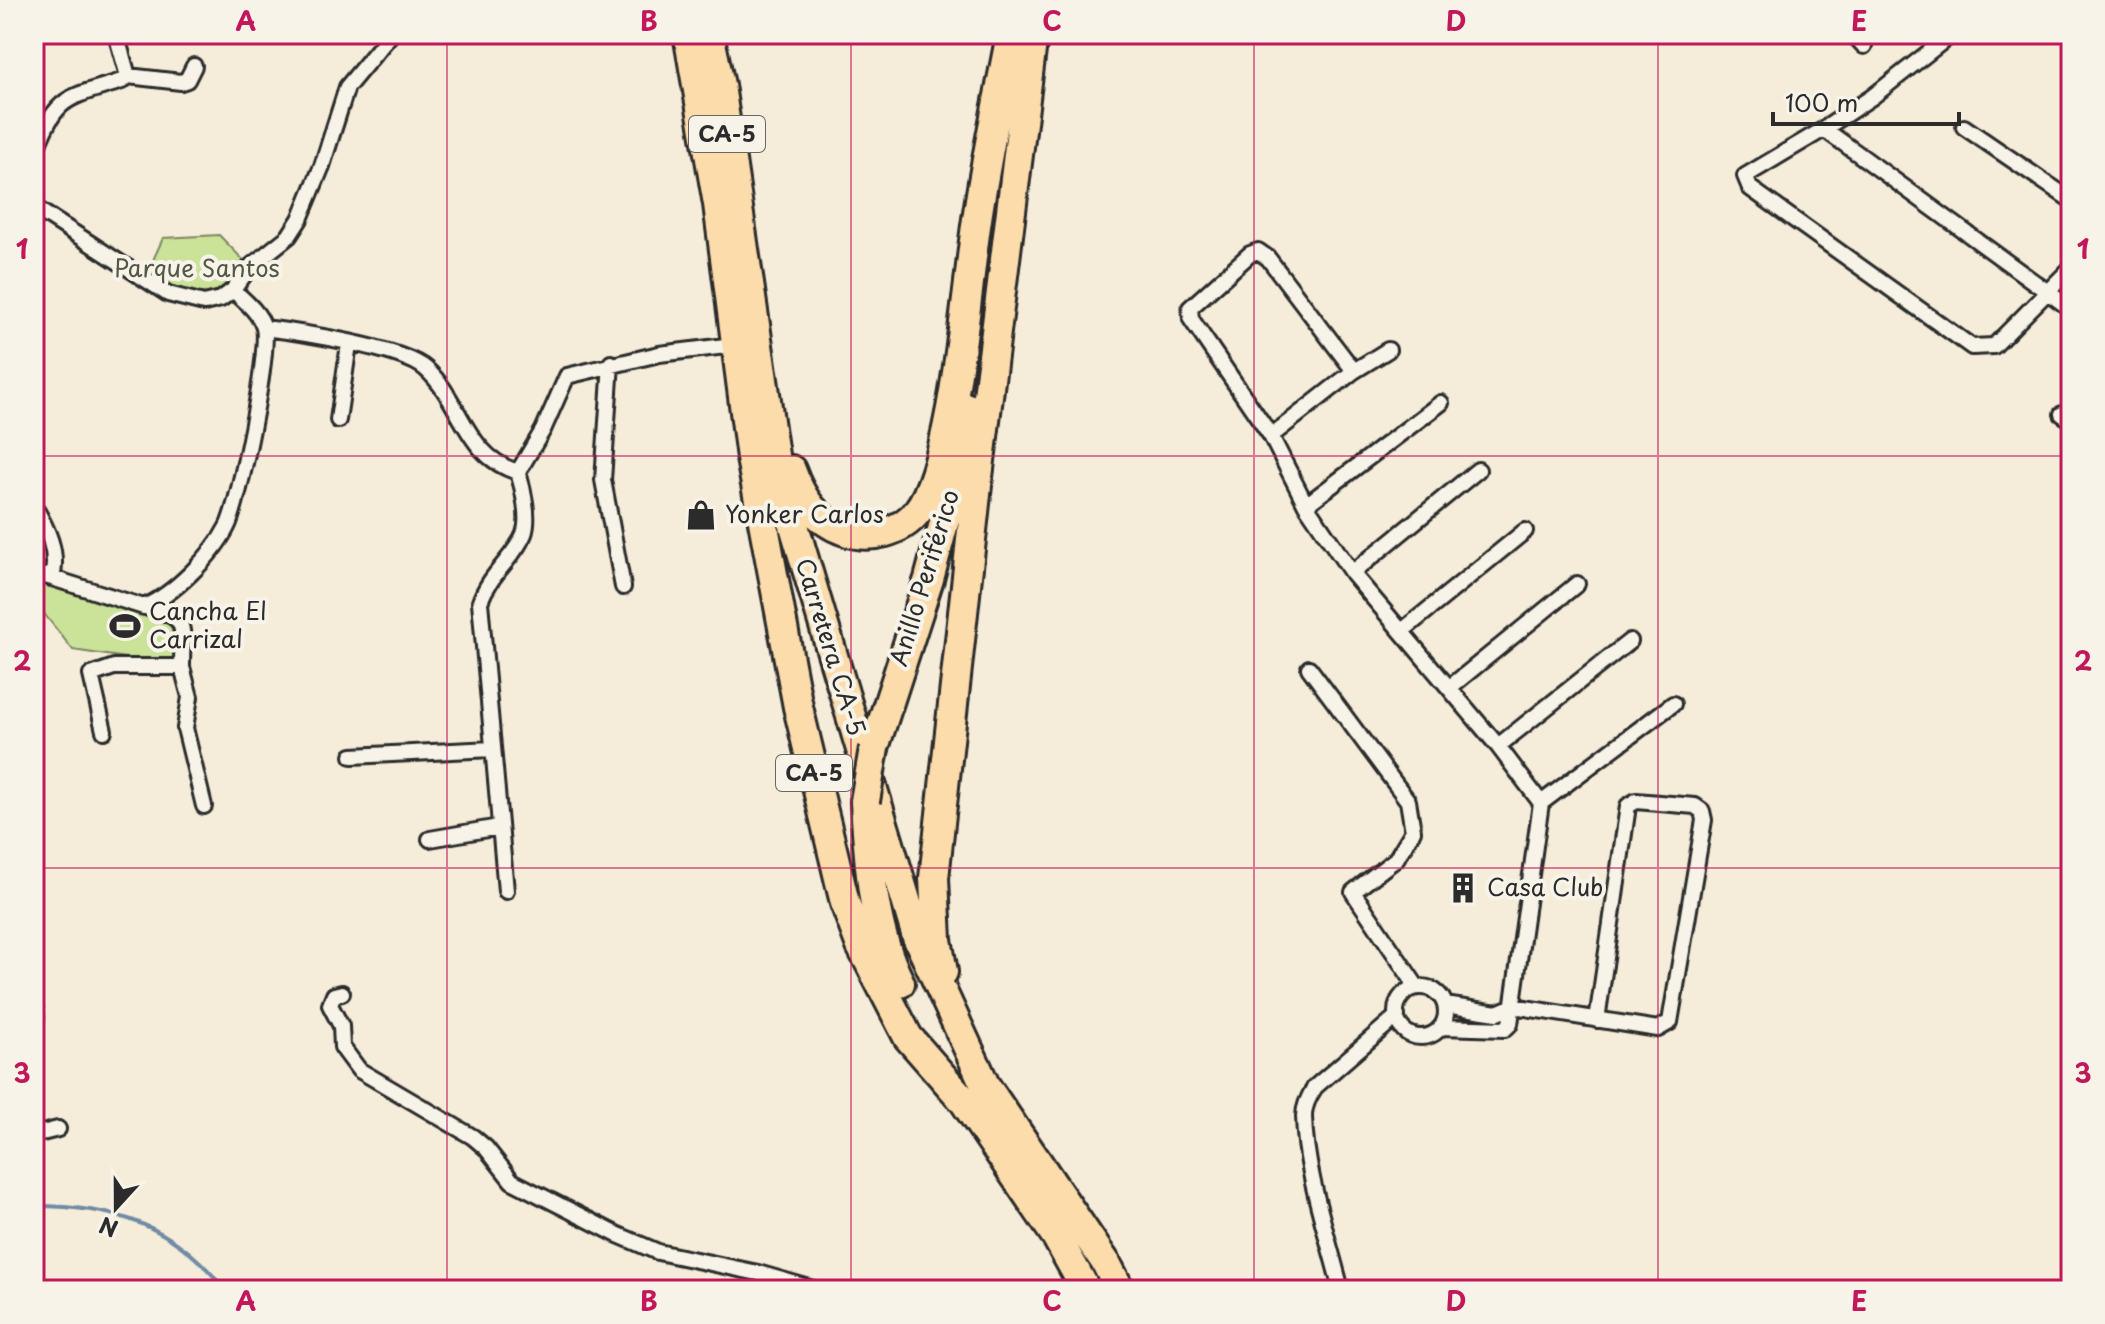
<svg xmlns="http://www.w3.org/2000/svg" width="2105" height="1324" viewBox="0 0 2105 1324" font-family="'Playpen Sans',sans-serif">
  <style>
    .green { fill: #cbe399; stroke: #7b8762; stroke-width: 2 }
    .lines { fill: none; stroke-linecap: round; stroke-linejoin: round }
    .stream { stroke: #6f8ba6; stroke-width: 4 }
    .street-casing { stroke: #2b2b2b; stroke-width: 20 }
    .highway-casing { stroke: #2b2b2b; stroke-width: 34 }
    .street { stroke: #f7f3e8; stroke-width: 14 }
    .highway { stroke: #fddcac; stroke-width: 28 }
    .highway-bridge-casing { stroke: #2b2b2b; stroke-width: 34; stroke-linecap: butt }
    .highway-bridge { stroke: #fddcac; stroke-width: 28 }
    .grid { fill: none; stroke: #c2185b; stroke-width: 2; stroke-opacity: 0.55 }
    .labels { text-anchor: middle; stroke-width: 8; stroke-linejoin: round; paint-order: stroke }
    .shield { fill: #f7f3e8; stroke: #686764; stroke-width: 2 }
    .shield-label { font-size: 22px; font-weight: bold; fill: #2b2b2b }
    .park-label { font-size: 24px; fill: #535946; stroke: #f7f3e8 }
    .poi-label { font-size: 24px; fill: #2b2b2b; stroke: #f7f3e8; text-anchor: start }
    .street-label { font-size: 24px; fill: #2b2b2b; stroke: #f7f3e8 }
    .neatline { fill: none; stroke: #c2185b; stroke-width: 3 }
    .grid-label { font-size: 26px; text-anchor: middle; font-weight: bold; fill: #c2185b }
  </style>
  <rect width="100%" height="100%" fill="#f5edda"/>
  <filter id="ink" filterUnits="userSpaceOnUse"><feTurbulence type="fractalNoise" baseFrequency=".0125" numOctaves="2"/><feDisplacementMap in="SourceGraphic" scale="16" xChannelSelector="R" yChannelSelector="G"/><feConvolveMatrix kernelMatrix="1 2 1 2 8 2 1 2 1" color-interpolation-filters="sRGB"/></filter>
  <g filter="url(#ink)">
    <!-- green -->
    <path class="green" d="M219,235l31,32 -5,11 -41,25 -59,-25 18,-40z
      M34,581h17l120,31 3,53 -101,-15 -39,-49z"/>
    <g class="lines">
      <!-- stream -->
      <path class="stream" d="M34,1206c81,0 141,19 191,84"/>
      <!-- street casing -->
      <g class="street-casing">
        <path id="street" d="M1853,34l11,12
          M1952,34l-80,63 -48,32 247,180
          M128,76l53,6 6,-2 7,-14
          M1964,127l107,73
          M1824,129l-79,47 5,12 222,159 22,-1 77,-78
          M34,155c23,-60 30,-56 88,-74l6,-5 -12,-42
          M34,207l134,87 36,9 17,-4 12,-9 17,-23 39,-31 11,-17 22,-53 25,-79 44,-53
          M264,328c34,4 139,20 162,41 36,32 39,88 92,103
          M611,363l-8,117 20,107
          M1354,371l-86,-113 -10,-7 -8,3 -60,54 1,11 80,117 35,69 46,68 146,173 43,57 -31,221 -5,5 -63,-2
          M2062,414l9,6
          M338,420l11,-76
          M1271,436l83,-65 34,-21
          M518,472l25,-42 24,-54 92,-22 75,-9
          M1306,505l135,-102
          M34,506c13,22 25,46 18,72l92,29c29,-12 69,-52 83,-80 12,-22 43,-176 37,-199 -4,-15 -20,-28 -31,-38
          M34,573l18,5
          M1352,573l126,-103
          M1402,631l123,-100
          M182,667l8,30 -5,31 19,78
          M1309,668l99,133 5,30 -17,28 -43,33 64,95
          M1449,688l128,-104
          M104,731l-13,-56 23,-8h68c0,-44 8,-49 -37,-60
          M1498,746l132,-105
          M352,756l140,-7
          M1541,803l132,-99
          M430,839l69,-12
          M506,891l-26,-289c10,-29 35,-45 44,-68 6,-16 -1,-46 -6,-62
          M1396 1012a25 25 0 1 1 50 0a25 25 0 1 1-50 0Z
          M342,993l-8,2 -4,10 11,21 1,21 17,23 114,67 13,11 26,33 104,53 42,18 100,21 59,17
          M34,1004l2,14
          M1445,1005l52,8 16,-7 145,23 12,-7 34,-202 -2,-9 -7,-5 -59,-5 -8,5 -31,214
          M34,1135l24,-6
          M1341,1290c-13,-54 -36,-118 -37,-174 0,-11 5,-20 11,-29l82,-71"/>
      </g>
      <!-- highway casing -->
      <g class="highway-casing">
        <path id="highway" d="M688,34l30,170 33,254 47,249 47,196 16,43 47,91 56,64 92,135 30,54
          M709,34l11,51 55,377 142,475 68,148 121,178 14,27
          M791,470c10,28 25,51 54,61 25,9 56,1 72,-19 36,-44 50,-224 59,-286 9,-64 23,-128 35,-192
          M874,748l55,-169 27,-101 12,-70
          M865,802c4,61 7,125 35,181
          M943,972l-6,-32 -3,-62 43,-393 56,-451"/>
      </g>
      <!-- street -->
      <use href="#street" class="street"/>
      <!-- highway -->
      <use href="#highway" class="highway"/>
      <!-- highway-bridge casing -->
      <g class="highway-bridge-casing">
        <path id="highway-bridge" d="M865,801l9,-53"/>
      </g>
      <!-- highway-bridge -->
      <use href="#highway-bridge" class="highway-bridge"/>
    </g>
  </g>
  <!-- grid -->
  <path class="grid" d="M447,34v1256M851,34v1256M1254,34v1256M1658,34v1256M34,456h2037M34,868h2037"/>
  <!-- icons -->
  <defs>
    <g id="shop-bare" transform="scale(2.4)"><path d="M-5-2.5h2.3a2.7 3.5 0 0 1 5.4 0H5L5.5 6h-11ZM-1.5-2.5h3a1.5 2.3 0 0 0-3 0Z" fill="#2b2b2b" stroke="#f7f3e8" stroke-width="2.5" paint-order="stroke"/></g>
    <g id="stadium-bare" transform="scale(2.4)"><path d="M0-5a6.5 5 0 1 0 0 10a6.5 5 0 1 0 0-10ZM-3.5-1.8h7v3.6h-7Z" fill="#2b2b2b" stroke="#f7f3e8" stroke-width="2.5" paint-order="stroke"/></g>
    <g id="building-bare" transform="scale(2.4)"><path d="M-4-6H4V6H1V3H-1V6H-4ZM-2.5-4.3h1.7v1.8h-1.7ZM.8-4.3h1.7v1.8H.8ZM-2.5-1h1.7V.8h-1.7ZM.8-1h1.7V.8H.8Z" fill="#2b2b2b" stroke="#f7f3e8" stroke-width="2.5" paint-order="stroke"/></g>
  </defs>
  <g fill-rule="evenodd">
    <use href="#shop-bare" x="701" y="515"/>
    <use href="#stadium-bare" x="125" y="626"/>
    <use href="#building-bare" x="1463" y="888"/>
  </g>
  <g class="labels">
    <!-- shield labels -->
    <g class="shield">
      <rect x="689" y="116" width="76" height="36" rx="6"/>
      <rect x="776" y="755" width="76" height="36" rx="6"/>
    </g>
    <g class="shield-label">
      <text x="727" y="142">CA-5</text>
      <text x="814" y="781">CA-5</text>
    </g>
    <!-- park labels -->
    <g class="park-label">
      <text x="197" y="277">Parque Santos</text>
    </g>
    <!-- poi labels -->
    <g class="poi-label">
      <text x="725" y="523">Yonker Carlos</text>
      <text x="149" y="620">Cancha El<tspan x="149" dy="28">Carrizal</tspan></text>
      <text x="1487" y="896">Casa Club</text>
    </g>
    <!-- street labels -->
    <g class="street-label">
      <text transform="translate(925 578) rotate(-73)" y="8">Anillo Periférico</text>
      <text transform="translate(830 647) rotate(73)" y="8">Carretera CA-5</text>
    </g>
  </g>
  <!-- margin -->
  <rect width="2105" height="1324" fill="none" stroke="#f7f3e8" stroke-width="88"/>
  <!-- north arrow -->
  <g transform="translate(116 1208) rotate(201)" stroke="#f7f3e8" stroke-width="6" paint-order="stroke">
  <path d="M0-6L14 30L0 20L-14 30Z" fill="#2b2b2b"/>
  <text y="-12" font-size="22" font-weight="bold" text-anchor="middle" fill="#2b2b2b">N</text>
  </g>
  <!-- scale -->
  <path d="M1773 112v12h186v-12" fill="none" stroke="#2b2b2b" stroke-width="4"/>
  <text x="1785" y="112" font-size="24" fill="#2b2b2b" stroke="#f7f3e8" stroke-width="6" paint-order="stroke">100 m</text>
  <rect x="44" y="44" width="2017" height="1236" class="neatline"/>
  <g class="grid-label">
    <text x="246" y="31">A</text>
    <text x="649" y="31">B</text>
    <text x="1052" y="31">C</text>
    <text x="1456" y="31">D</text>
    <text x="1859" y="31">E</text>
    <text x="22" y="259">1</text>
    <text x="2083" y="259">1</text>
    <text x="22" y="671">2</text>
    <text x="2083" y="671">2</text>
    <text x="22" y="1083">3</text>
    <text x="2083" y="1083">3</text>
    <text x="246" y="1311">A</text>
    <text x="649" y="1311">B</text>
    <text x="1052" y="1311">C</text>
    <text x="1456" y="1311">D</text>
    <text x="1859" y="1311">E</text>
  </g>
</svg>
